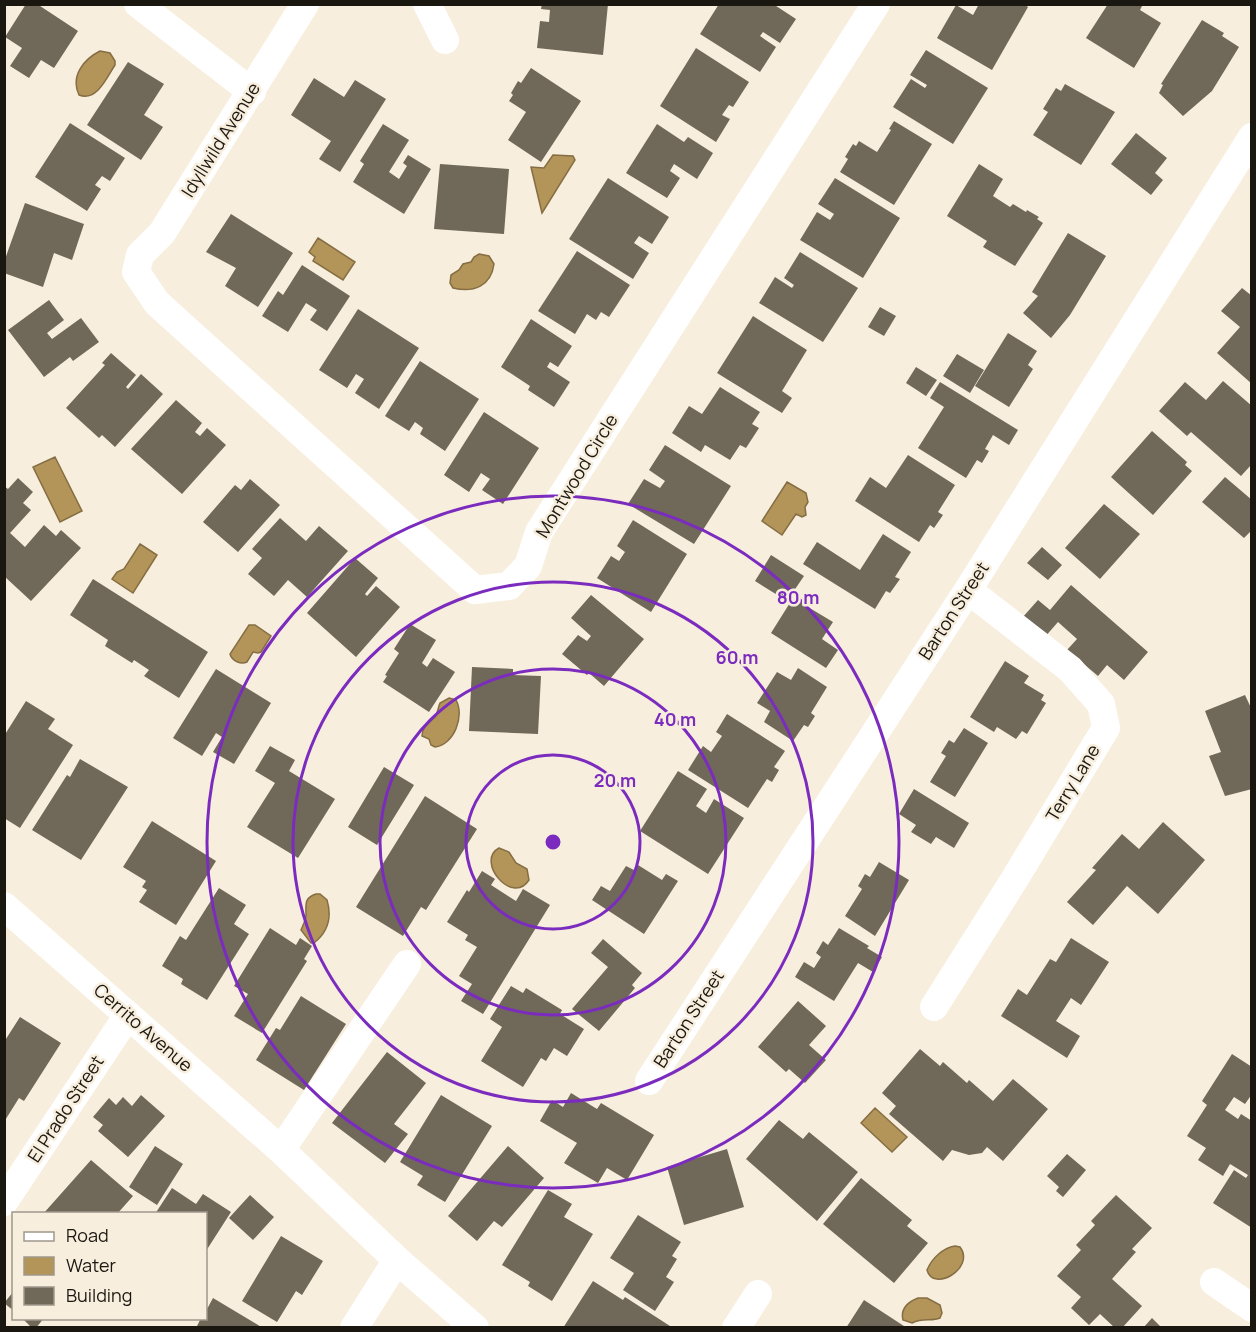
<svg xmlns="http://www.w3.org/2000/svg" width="1256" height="1332" viewBox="0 0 1256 1332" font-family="Manrope,sans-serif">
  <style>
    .water { fill: #b39459; stroke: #856e43; stroke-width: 1.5 }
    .building { fill: #706859 }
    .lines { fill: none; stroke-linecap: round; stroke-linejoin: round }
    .street { stroke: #fff; stroke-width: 28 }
    .ring { fill: none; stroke: #7b2cbf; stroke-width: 3 }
    .labels { text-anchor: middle; stroke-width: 5; stroke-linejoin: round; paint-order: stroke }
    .street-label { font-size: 18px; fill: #1a1610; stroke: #f8eedd }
    .centre { fill: #7b2cbf; stroke: #f8eedd; stroke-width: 3 }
    .ring-label { font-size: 18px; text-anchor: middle; font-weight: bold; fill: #7b2cbf; stroke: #f8eedd; stroke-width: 5; stroke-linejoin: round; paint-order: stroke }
  </style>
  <rect width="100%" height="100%" fill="#f8eedd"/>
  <!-- water -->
  <path class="water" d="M100,51l10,2 5,8v4c-8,12 -18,37 -36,30 -9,-19 5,-36 21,-44z
    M553,155l20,1 2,4 -33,53 -11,-46 13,1z
    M318,238l37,24 -12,18 -30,-19 2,-4 -6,-5z
    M479,254l10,2 5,8c-3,22 -20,29 -41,24l-3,-5 1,-8 8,-5 4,-6 8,-2 3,-5z
    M55,457l27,54 -22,11 -27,-55z
    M787,482l19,11 2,9 -3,5 1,8 -4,2 -6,-3 -14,21 -20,-14z
    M140,544l17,11 -24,38 -21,-14 5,-7 7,-3z
    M249,625h6l16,11 -10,16 -3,1 -5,-1 -6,10c-6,3 -15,-1 -17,-8z
    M449,698l7,2c9,16 -2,45 -21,47l-4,-2 -2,-6 -7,-3c0,-9 7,-13 13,-19 3,-4 3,-10 5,-14z
    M499,848l10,4 7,11 11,6 2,11c-17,26 -54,-19 -30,-32z
    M316,894h4l7,6c5,17 1,32 -13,43h-3l-10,-13c2,-5 5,-10 5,-15 0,-11 -2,-17 10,-21z
    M875,1108l32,29 -15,15 -31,-29z
    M955,1246l5,1c16,21 -27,46 -33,23 5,-12 16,-22 28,-24z
    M918,1298h9l13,7 2,8 -2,5c-9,4 -16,-1 -28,5l-9,-3c-3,-12 5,-18 15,-22z"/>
  <!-- building -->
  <path class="building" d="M26,4h11l41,27 -24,37 -13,-8 -12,18 -19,-12 12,-18 -17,-11z
    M542,4h66l-5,51 -66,-7 3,-27 9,1 1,-12 -9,-1z
    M719,4h54l23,15 -16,24 -17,-11 -3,4 16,11 -16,25 -60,-38z
    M979,4h45l4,3 -36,63 -55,-32 19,-33 17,10z
    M1108,4h35l-3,6 21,13 -27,45 -48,-30z
    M1202,20l22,13 -2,3 17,11 -27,44 -29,25 -24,-23 4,-8 -2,-1z
    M696,48l53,34 -16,25 -4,-2 -7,10 8,4 -14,23 -56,-36z
    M926,50l62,38 -35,56 -60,-37 18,-28 14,9 2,-3 -17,-10z
    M128,62l36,22 -20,31 19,12 -22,33 -54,-35z
    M531,68l50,33 -40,61 -33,-22 18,-28 -17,-11 4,-6 -2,-2 7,-12 3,2z
    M314,78l30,19 11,-17 31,19 -46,73 -21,-13 12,-18 -40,-26z
    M1065,84l50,28 -34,53 -48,-30 15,-23 -5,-3 13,-21 5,3z
    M894,121l38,23 -38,61 -54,-33 8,-13 -3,-2 8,-13 3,2 3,-5 18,11 14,-22 -2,-1z
    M70,123l55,35 -15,23 -8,-5 -7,9 6,4 -14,22 -52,-34z
    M383,124l26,16 -20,32 10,7 8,-13 -4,-3 5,-8 23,14 -27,45 -51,-32 11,-18 -4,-3z
    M657,124l27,18 4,-5 25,16 -16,26 -23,-15 -4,7 10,7 -13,20 -41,-25z
    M1136,133l31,25 -12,15 8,7 -12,15 -40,-31z
    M440,164l69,5 -5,65 -70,-5z
    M979,164l24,15 -10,17 17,11 3,-3 13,8 1,-2 12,7 -2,2 6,4 -28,43 -32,-19 4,-6 -40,-25z
    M608,178l61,39 -17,27 -13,-8 -5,7 15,10 -16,26 -64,-40z
    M835,178l65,40 -37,60 -63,-38 17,-28 13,8 4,-6 -16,-10z
    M25,203l59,21 -12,36 -18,-7 -11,34 -39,-14v-11z
    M231,214l62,39 -35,54 -33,-21 11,-18 -30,-16z
    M1068,233l38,23 -36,59 -19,23 -28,-25 15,-17 -6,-4z
    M577,251l53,34 -21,32 -8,-5 -5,8 -9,-6 -12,20 -37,-23z
    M800,252l58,36 -35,54 -64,-39 16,-26 17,11 2,-3 -10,-7z
    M302,265l48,31 -23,35 -17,-11 7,-10 -11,-7 -18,29 -26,-16 16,-25 5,4z
    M1242,288l10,8v88l-35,-31 23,-26 -19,-16z
    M49,300l15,20 -17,13 5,6 29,-21 18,24 -26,19 -3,-4 -26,20 -36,-47z
    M880,307l16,9 -12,20 -16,-9z
    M358,309l61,39 -40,61 -24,-16 9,-14 -8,-5 -9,14 -28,-18z
    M753,316l54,34 -25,41 10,7 -10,15 -65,-40z
    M531,319l41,27 -14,21 -8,-5 -3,5 23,15 -16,25 -26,-17 2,-4 -29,-19z
    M1008,333l29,18 -9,14 5,4 -24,38 -34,-21z
    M111,353l25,22 -10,12 2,2 13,-15 22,20 -48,53 -13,-12 -3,3 -33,-30 39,-43 -3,-2z
    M957,354l27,16 -14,23 -27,-17z
    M420,361l59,38 -34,52 -25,-17 3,-6 -8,-6 -6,9 -24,-15z
    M916,367l21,13 -11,16 -20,-13z
    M1223,381l29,25v58l-11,12 -50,-44 -4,4 -28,-25 26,-29 21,18z
    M940,382l78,48 -9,15 -16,-10 -8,14 4,2 -7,12 -5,-3 -11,18 -48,-30 26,-41 -14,-9z
    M720,387l40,25 -8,12 7,4 -13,20 -6,-3 -10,15 -25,-15 -4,7 -29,-19 17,-27 13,8z
    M176,400l26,23 -7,9 5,4 7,-8 19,17 -44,49 -51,-45z
    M484,412l55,36 -36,56 -21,-14 8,-11 -9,-6 -12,19 -25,-17z
    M1152,431l35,31 -2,3 7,6 -39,44 -42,-38z
    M665,445l66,41 -37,58 -66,-40 16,-25 16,9 5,-7 -16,-11z
    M908,455l47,30 -17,27 5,3 -9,13 -4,-3 -11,17 -64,-41 15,-24 16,11z
    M1225,477l27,23v30l-8,8 -42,-36z
    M18,478l15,14 -10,11 8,7 -21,23 15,14 19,-22 12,11 5,-6 20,18 -50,53 -27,-25v-90l4,3z
    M250,479l30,26 -42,47 -35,-30 32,-37 6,5z
    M1104,504l36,30 -40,45 -35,-31z
    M280,518l26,23 13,-15 29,25 -41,46 -19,-17 -14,16 -26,-22 14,-16 -10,-9z
    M633,520l54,34 -36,58 -54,-34 14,-22 8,5 6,-9 -8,-6z
    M883,534l28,18 -16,25 5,2 -10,14 -4,-2 -11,18 -72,-45 14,-22 43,28z
    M1042,547l20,18 -14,15 -21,-17z
    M771,555l33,21 -17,25 -32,-20z
    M355,558l23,20 -13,16 2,2 9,-10 24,21 -44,50 -49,-44z
    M93,579l115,73 -29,46 -35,-22 5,-6 -15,-10 -2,3 -27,-17 3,-6 -38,-25z
    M1071,585l77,67 -24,28 -17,-15 -9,11 -31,-26 10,-11 -19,-17 -14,16 -22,-20 16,-18 12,10z
    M591,595l53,44 -40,47 -15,-13 -2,2 -25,-21 16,-19 9,6 4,-5 -20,-18z
    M793,598l40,24 -11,17 16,11 -12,18 -55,-35z
    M410,624l26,16 -14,23 5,4 6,-9 22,14 -26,40 -46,-30 4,-6 -2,-1 14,-22 -5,-4z
    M1005,661l24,15 -5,7 20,12 -3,5 5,3 -19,31 -5,-3 -6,8 -19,-12 -3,5 -24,-15z
    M472,667l41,2v6l28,1 -3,58 -69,-3z
    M798,668l29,19 -16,26 4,3 -7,11 -4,-2 -11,16 -29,-19 6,-11 -13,-8 20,-31 14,8z
    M216,669l55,34 -37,61 -21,-12 9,-15 -6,-4 -14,23 -29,-18z
    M1245,695l7,15v79l-27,7 -16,-40 12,-4 -16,-41z
    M26,701l29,18 -7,10 25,16 -53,83 -16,-10v-82z
    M727,714l58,37 -11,16 5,3 -7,12 -5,-3 -19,29 -60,-38 15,-24 8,6 11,-16 -6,-4z
    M964,728l24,15 -33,54 -25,-15 16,-26 -5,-3 8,-13 5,3z
    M270,746l25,14 -6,11 46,28 -37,59 -51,-31 28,-44 -20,-12z
    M80,759l48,28 -47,73 -49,-30 35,-55 3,2z
    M384,767l30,18 -37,60 -29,-18z
    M678,771l29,18 -11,17 10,7 8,-14 30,19 -36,56 -68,-43z
    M914,789l55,34 -15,25 -18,-11 -5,7 -20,-12 5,-7 -17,-11z
    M425,796l52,33 -51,81 -5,-3 -18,29 -47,-29z
    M152,821l64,40 -40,64 -37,-23 8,-12 -5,-3 4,-6 -23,-14z
    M1163,822l42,38 -47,54 -31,-28 -34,39 -26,-23 29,-32 -4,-2 30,-34 17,15z
    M879,862l30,18 -34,56 -30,-20 17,-27 -4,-3 7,-12 5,3z
    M638,865l24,15 4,-6 12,7 -34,53 -52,-34 9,-14 9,5 16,-25 8,4z
    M482,871l13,8 -4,6 25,16 7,-12 27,16 -67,109 -22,-13 11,-17 -13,-8 18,-29 -12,-7 3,-5 -21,-13 20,-32 2,2z
    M219,888l27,17 -12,19 15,10 -42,66 -26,-16 2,-5 -21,-13 18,-30 6,4z
    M270,928l26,17 4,-7 12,8 -8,13 3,2 -45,72 -28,-17 14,-22 -14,-8z
    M839,928l30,18 -2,2 15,9 -9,15 -15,-9 -24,38 -39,-24 9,-15 10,6 7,-11 -5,-4 7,-12 5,4z
    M1071,938l38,24 -28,43 -10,-7 -15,23 24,15 -13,22 -66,-42 17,-27 9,6 23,-36 6,3z
    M603,939l39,34 -10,12 3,3 -36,43 -27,-22 36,-42 -17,-14z
    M511,986l12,7 3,-5 36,22 -2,4 24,15 -17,27 -13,-8 -8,13 -5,-3 -18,29 -42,-26 21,-34 -12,-8z
    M301,996l45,28 -42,66 -48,-30 20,-32 4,2z
    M798,1001l28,25 -17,19 17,15 -21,23 -16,-14 -3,3 -28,-25z
    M20,1017l41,26 -37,58 -5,-3 -15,24v-80z
    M920,1049l20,17 3,-4 24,21 2,-3 24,21 20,-22 35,30 -45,52 -16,-14 -5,6 -13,2 -17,-5 -9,11 -54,-47 7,-8 -14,-13z
    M387,1052l39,31 -32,41 14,10 -23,29 -53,-40z
    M1232,1054l20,13v27l-7,10 -11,-7 -9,13 13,9 3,-5 11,7v107l-39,-25 21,-33 12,8 2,-3 -18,-11 -7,12 -25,-16 8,-12 -19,-12 20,-31 -5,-4z
    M571,1093l26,16 4,-6 53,32 -27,45 -20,-12 -9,15 -34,-20 13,-20 -37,-22 12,-21 11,7z
    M141,1095l24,21 -37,41 -30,-26 5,-6 -10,-8 16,-19 7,7 7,-8 9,9z
    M441,1095l51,31 -47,76 -28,-17 6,-9 -23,-14z
    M779,1120l24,19 6,-7 49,40 -41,49 -71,-62z
    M155,1146l28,18 -26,41 -28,-18z
    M508,1146l36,32 -42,49 -8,-6 -17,20 -29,-25z
    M727,1149l17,58 -60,18 -17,-58z
    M1067,1154l19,16 -23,27 -7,-6 3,-4 -12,-11z
    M91,1160l42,36 -16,18h-74z
    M861,1178l51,42 -5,6 21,17 -34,40 -71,-59z
    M172,1188l24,16 7,-10 28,18 -25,39v-37h-51z
    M548,1190l24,14 -8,13 29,17 -41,67 -24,-15 2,-4 -28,-17z
    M250,1195l24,22 -21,23 -24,-22z
    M1116,1195l36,33 -20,21 4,3 -24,27 30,27 -20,22h-7l-15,-14 -11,11 -18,-17 10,-11 -24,-21 24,-26 -5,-5 19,-20 -4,-4z
    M638,1215l43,27 -9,14 5,3 -11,18 8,5 -19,29 -32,-21 11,-17 -24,-15z
    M281,1236l42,25 -21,34 -6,-4 -19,31 -35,-21z
    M593,1281l30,19 2,-3 45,29 -1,2h-106z
    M14,1291v20l-10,-8z
    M213,1298l50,30h-67l5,-10h5v-7z
    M864,1300l43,28h-61z
    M22,1318h22l-8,10h-4z
    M1152,1318l10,10h-19z"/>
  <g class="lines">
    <!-- street -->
    <path class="street" d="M138,4l114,88
      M305,4l-143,229 -22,22 -4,17 21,31 318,287 34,-4 19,-20 11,-34 337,-528
      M427,4l18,36
      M4,906l277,244 116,110 78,68
      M934,1007l80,-127 92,-152 -5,-24 -31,-35 -102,-79
      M649,1081l319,-491 284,-453
      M281,1150l126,-186
      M4,1202l124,-187
      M1214,1282l38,26
      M354,1328l43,-68
      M736,1328l22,-34"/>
  </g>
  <!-- distance rings -->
  <g class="ring">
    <circle cx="553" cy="842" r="87"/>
    <circle cx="553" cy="842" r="173"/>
    <circle cx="553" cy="842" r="260"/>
    <circle cx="553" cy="842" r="346"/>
  </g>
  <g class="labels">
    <!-- street labels -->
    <g class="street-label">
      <text transform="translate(221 140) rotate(-58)" y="6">Idyllwild Avenue</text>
      <text transform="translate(577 476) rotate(-59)" y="6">Montwood Circle</text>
      <text transform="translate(954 611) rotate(-57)" y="6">Barton Street</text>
      <text transform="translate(1073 783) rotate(-59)" y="6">Terry Lane</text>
      <text transform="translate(689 1019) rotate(-57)" y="6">Barton Street</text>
      <text transform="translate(143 1028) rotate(41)" y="6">Cerrito Avenue</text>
      <text transform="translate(66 1109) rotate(-57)" y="6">El Prado Street</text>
    </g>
  </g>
  <circle cx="553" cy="842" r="9" class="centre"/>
  <g class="ring-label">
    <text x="798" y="604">80 m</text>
    <text x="737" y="664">60 m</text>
    <text x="675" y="726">40 m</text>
    <text x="615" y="787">20 m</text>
  </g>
  <!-- border -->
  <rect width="1256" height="1332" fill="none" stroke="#1a1610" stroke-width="12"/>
  <!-- legend -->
  <rect x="12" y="1212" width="195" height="108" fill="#f8eedd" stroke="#9f988b" stroke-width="1.5"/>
  <rect x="24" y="1232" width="30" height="9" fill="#ffffff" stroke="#9f988b" stroke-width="1.5"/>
  <text x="66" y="1242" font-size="18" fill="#1a1610">Road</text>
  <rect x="24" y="1257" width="30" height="18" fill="#b39459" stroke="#9f988b" stroke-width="1.5"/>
  <text x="66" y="1272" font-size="18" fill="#1a1610">Water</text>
  <rect x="24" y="1287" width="30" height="18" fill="#706859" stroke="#9f988b" stroke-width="1.5"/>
  <text x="66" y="1302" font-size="18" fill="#1a1610">Building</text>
</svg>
